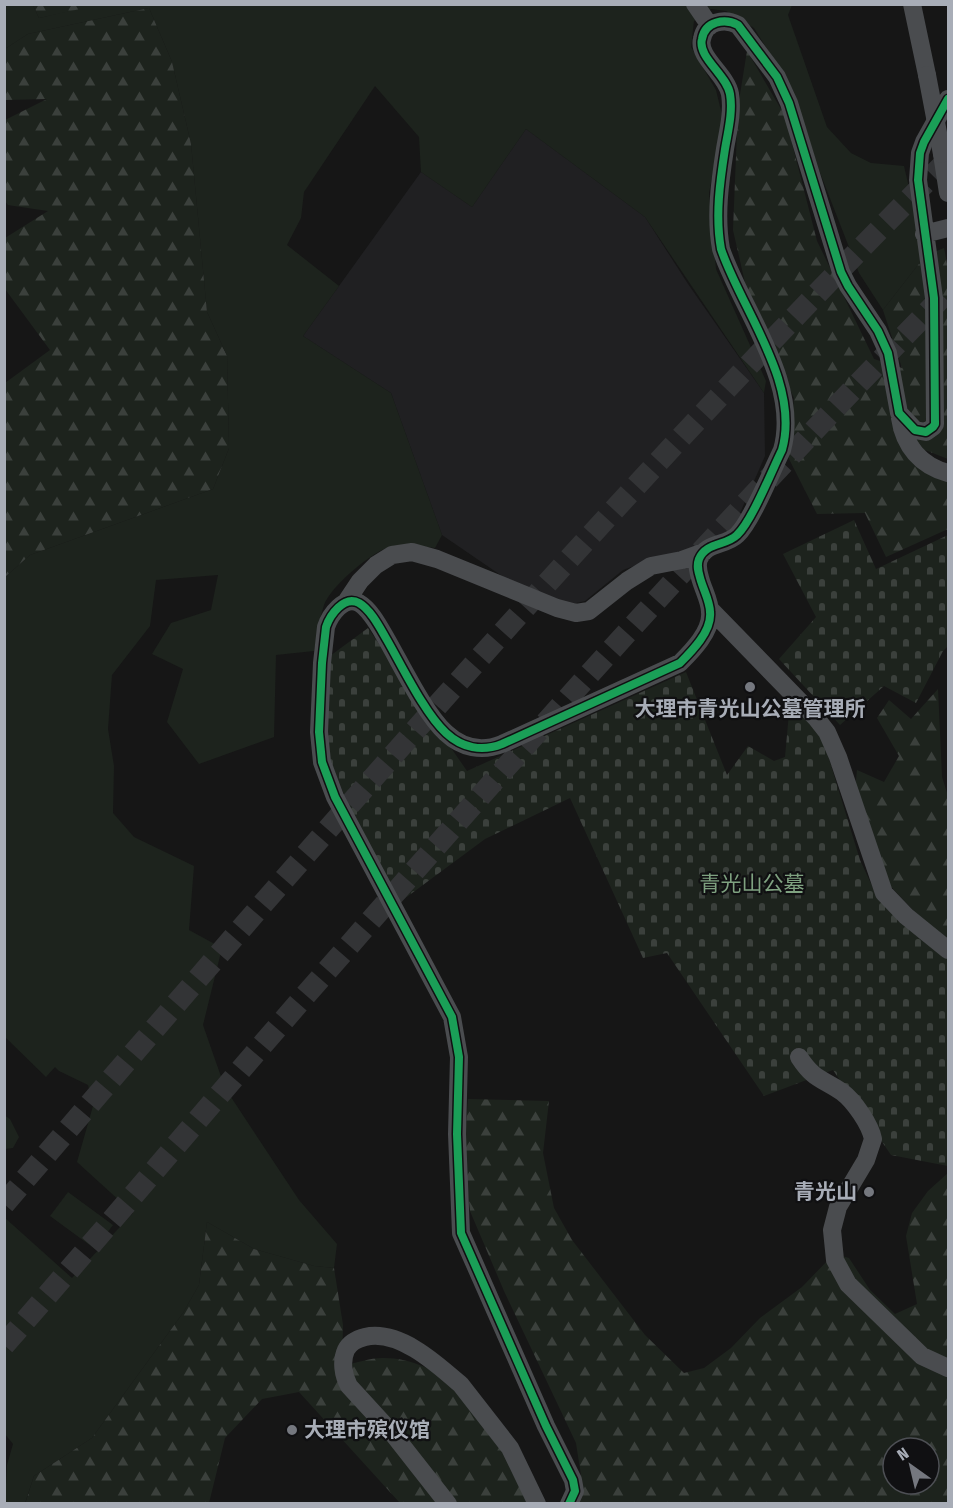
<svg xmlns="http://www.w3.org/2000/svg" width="953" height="1508" viewBox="0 0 953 1508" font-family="'Fira Sans Condensed','Noto Sans SC',sans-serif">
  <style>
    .built { fill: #202022 }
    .green { fill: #1d231d }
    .forest { fill: url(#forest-firs); fill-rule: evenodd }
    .cemetery { fill: url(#cemetery-stones) }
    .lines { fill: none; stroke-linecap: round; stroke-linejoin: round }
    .major-tunnel { stroke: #333436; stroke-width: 22; stroke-dasharray: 22 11; stroke-linecap: butt }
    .minor { stroke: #4a4c4f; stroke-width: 18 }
    .minor-bridge { stroke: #4a4c4f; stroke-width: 18 }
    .cycleway-casing { stroke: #101012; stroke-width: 11 }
    .cycleway { stroke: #1a9f57; stroke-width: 8 }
    .poi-dot { fill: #75787f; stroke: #101012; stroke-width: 2 }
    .labels { text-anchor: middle; stroke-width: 4.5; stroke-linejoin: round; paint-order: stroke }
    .poi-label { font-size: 21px; font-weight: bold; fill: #a8adb7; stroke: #101012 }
    .park-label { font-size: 21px; fill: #7fa280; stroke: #101012 }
  </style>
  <defs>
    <pattern id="forest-firs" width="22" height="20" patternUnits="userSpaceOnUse" patternTransform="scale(1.5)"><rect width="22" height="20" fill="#1d231d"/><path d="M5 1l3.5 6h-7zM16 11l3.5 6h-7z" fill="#3b403c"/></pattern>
    <pattern id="cemetery-stones" width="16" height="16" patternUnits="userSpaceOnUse" patternTransform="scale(1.5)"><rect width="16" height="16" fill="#1d231d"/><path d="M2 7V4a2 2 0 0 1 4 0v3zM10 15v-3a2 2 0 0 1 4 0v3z" fill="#3b403c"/></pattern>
  </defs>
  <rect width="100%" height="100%" fill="#161616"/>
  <!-- built -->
  <path class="built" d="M526,129l119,88 43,67 76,109 1,63 -32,73 -43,23 -29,4 -38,14 -38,31 -13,3 -57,-19 -73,-50 -51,-142 -88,-57 118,-164 51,35z"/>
  <!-- green -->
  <path class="green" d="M98,4l694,1 -4,10 39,112 24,26 20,10 33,3 21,90 -42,54 -24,-37 -40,-103 -25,-78 -40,-64 -28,-17 -15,-2 -17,12 -3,26 25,43 7,29 -14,74 7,76 50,112 -2,12 -119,-176 -119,-88 -54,78 -51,-35 -2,-35 -44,-51 -71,106 -3,26 -14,27 52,41 -36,50 88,57 51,142 -7,13c-14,-2 -28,-4 -42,-2 -19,3 -63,41 -69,59 -5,15 -7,31 -10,46l-38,4 -2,82 -75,27 -32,-42 16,-53 -31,-15 19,-31 40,-13 7,-35 -62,5 -6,46 -38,49 -4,54 6,37 -1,47 21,24 60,29 -5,64 33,18 -19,77 22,63 74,112 38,44 -3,24 -20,-2 -60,-17 -47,-27 -8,63 -16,28 -91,125 -58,38 -9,27h-20l2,-38 6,-21 -9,-11v-216l68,61 61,-65 -56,-51 16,-56 -5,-21 -29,-14 -4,-4 -9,10 -41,-40v-460l25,-22 183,-66 16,-41 -2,-92 -20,-44 -16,-168 -19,-82 -23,-54 -121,26 -23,15v-44h28l6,13z
    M4,1115l6,4 9,18 -6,11 -8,1z
    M68,1192l45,33 -18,24 -45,-33z"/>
  <!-- forest -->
  <path class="forest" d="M33,5h65l-59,13z
    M149,8l23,54 19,82 16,168 20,44 2,92 -16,41 -183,66 -25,22v-194l45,-33 -45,-61v-51l43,-27 -40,-6 -3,-4v-81l42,-21 -42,1v-51l23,-15z
    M747,51l38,65 32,125 57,118 28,9 -19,-58 42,-54 19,-8 4,21v190l-23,-9 5,23 18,6v50l-62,28 -21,-44 -48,1 -29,-57 6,-59 -45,-98 -16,-70 5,-123z
    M938,689l4,88 6,19v151l-70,-74 -24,-72 3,-31 27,12 15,-26 -22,-38 12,-18 22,19z
    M468,1099l81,2 -6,52 11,55 18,32 73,95 39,38 20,-5 27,-20 29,-30 42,-31 32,-33 15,4 21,32 25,24 22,-10 -11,-68 6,-23 16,-22 20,-18v330h-374l7,-14v-14l-5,-32 -72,-152 -34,-80 -6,-57zM893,1448h36v36h-36z
    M207,1222l47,27 60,17 20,2 9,57 -1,41c13,-3 28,-8 41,-8 77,0 121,86 151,145h-134l-101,-111 -37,7 -37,39 -16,65 -184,1 9,-28 58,-38 91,-125 16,-28z"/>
  <!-- cemetery -->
  <path class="cemetery" d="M854,520l22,49 72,-34v111l-5,5 -27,52 -32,-17 -44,39 -61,-66 37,-42 -33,-63z
    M368,628l99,143 219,-99 41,103 21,-29 26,15 11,-4 5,-55 32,34 38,124 13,28 70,57 5,8v213l-57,-11 -58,-85 -69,26 -97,-143 -24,5 -73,-160 -85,41 -85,63 -46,-82 -29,-74 5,-90z"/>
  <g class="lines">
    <!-- major-tunnel -->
    <path class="major-tunnel" d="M4,1204c306,-357 613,-712 944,-1044
      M4,1345c113,-129 222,-260 335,-388 198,-227 399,-451 609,-666"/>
    <!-- minor -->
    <path class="minor" d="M695,4l15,22
      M912,4l15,71
      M942,154l6,39
      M924,234l24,-6
      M900,418c4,28 21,48 48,55
      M346,602l14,-21 16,-16 16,-10 20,-3 25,7 120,49 19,5 13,-2 38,-30 24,-15 31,-6 22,-8
      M710,609l106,109 11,14 11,25 46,136 22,23 42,34
      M799,1057c15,23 22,21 43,35 12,9 28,32 31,47l-7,21 -28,47 -6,23 3,30 13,24 74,72 26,12
      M448,1504l-55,-70 -44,-48c-6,-11 -8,-25 -3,-36 4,-8 11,-11 19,-13 34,-8 72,27 96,48l49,63 27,56
      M569,1504l6,-13 -2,-11 -27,-54 -85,-193 -4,-99 2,-77 -7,-40 -117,-220 -13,-35 -3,-30 3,-69 4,-36c4,-12 18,-32 33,-24 12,7 21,25 28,37 15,26 38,74 59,93 16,15 36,19 56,11l178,-81c12,-12 32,-32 30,-51 0,-10 -6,-21 -9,-31 -2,-7 -5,-14 -2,-22 7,-17 27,-13 38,-24 15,-14 35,-65 45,-85 19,-67 -41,-141 -61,-201 -6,-33 -1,-68 4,-100 3,-18 8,-37 5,-55 -3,-19 -33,-37 -28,-55 3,-18 23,-21 36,-14l39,52 12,26 52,169 7,14 30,45 10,22 11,60 16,17 11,2 7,-5 2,-3 -1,-126 -16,-118 2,-27 4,-11 24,-43"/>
    <!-- minor-bridge -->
    <path class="minor-bridge" d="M927,75l15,79"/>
    <!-- cycleway casing -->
    <g class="cycleway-casing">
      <path id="cycleway" d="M569,1504l6,-13 -2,-11 -27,-54 -85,-193 -4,-99 2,-77 -7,-40 -117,-220 -13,-35 -3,-30 3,-69 4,-36c4,-12 18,-32 33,-24 12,7 21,25 28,37 15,26 38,74 59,93 16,15 36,19 56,11l178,-81c12,-12 32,-32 30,-51 0,-10 -6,-21 -9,-31 -2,-7 -5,-14 -2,-22 7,-17 27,-13 38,-24 15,-14 35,-65 45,-85 19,-67 -41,-141 -61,-201 -6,-33 -1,-68 4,-100 3,-18 8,-37 5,-55 -3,-19 -33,-37 -28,-55 3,-18 23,-21 36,-14l39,52 12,26 52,169 7,14 30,45 10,22 11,60 16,17 11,2 7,-5 2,-3 -1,-126 -16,-118 2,-27 4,-11 24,-43"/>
    </g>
    <!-- cycleway -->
    <use href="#cycleway" class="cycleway"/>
  </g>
  <!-- markers -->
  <g class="poi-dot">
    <circle cx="750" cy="687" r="6"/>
    <circle cx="869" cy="1192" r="6"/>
    <circle cx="292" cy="1430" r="6"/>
  </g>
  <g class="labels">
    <!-- poi labels -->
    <g class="poi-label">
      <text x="750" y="716">大理市青光山公墓管理所</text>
      <text x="857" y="1199" text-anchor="end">青光山</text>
      <text x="304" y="1437" text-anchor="start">大理市殡仪馆</text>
    </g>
    <!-- park labels -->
    <g class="park-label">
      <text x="752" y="891">青光山公墓</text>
    </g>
  </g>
  <!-- border -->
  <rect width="953" height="1508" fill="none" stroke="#a8adb7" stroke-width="12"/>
  <!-- north arrow -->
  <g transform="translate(911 1466) rotate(326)"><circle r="28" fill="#101012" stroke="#4d4f54" stroke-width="1.5"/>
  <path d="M0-4.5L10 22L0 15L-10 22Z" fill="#75787f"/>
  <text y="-9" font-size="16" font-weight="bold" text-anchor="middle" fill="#a8adb7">N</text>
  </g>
</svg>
